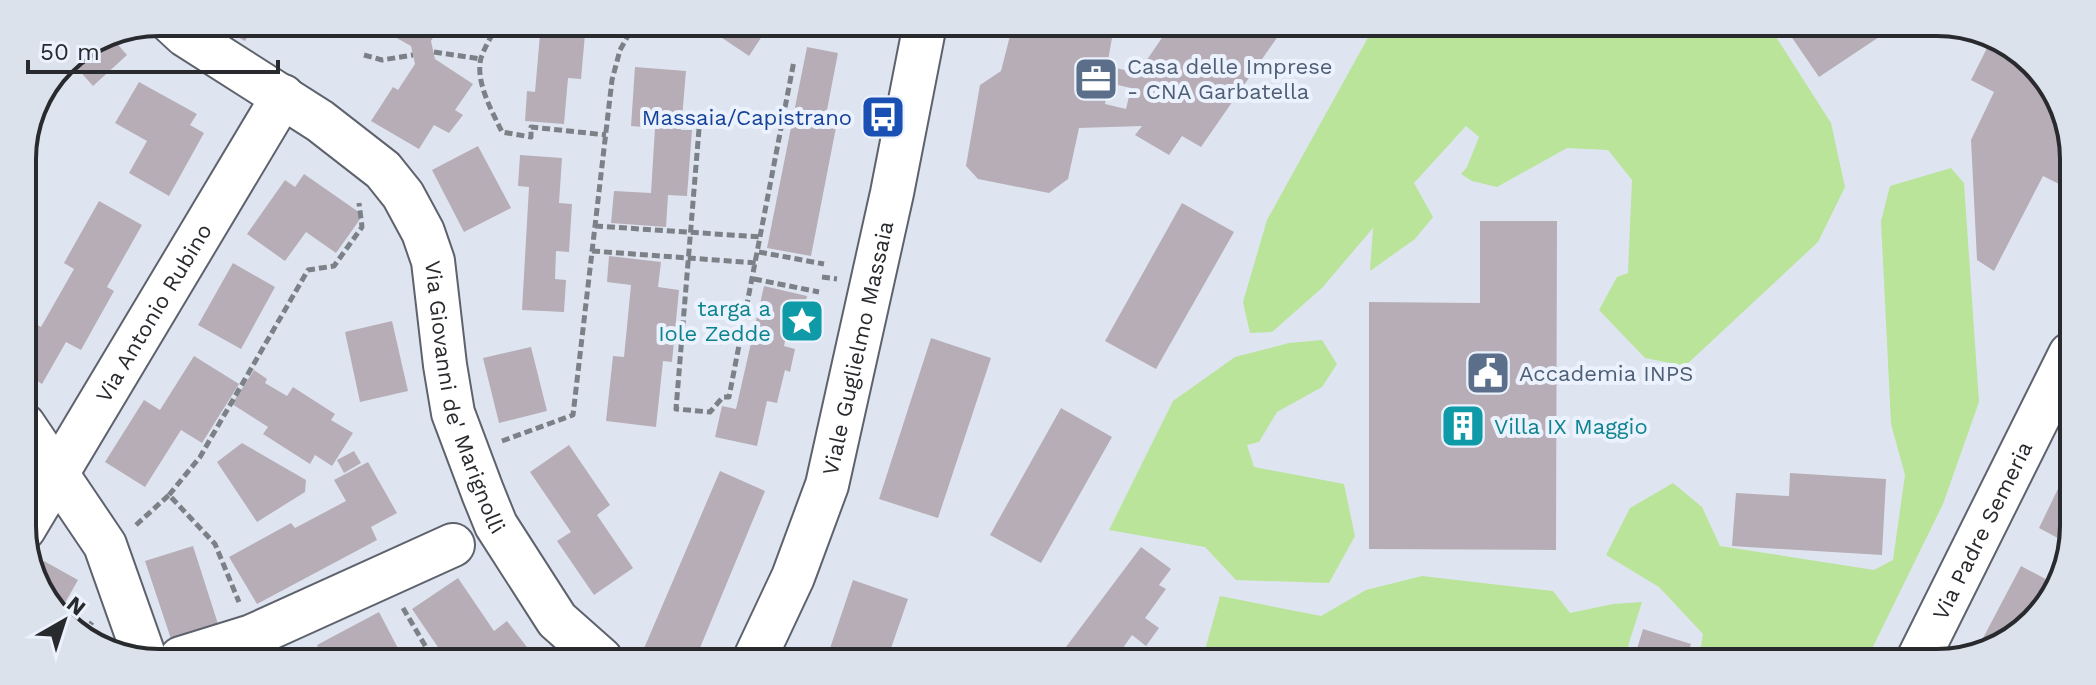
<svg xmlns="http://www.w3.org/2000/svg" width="2096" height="685" viewBox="0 0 2096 685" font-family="'Work Sans',sans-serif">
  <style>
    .green { fill: #b9e499 }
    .building { fill: #b7adb6; fill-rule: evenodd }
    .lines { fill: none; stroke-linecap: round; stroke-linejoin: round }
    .minor-casing { stroke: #5d626c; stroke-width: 46 }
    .path { stroke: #7c8087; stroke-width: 5; stroke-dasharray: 8 4; stroke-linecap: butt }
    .minor { stroke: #fff; stroke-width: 42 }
    .labels { text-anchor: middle; stroke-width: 8; stroke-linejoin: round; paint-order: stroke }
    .service-label { font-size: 22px; fill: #4e5e75; stroke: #ecf2fd; text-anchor: start }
    .transit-label { font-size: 22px; fill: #164399; stroke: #ecf2fd; text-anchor: end }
    .culture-label { font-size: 22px; fill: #0d838f; stroke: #ecf2fd; text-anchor: end }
    .street-label { font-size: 22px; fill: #282a2e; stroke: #ecf2fd }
    .rim { fill: none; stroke: #282a2e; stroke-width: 4 }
  </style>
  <rect width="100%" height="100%" fill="#dfe5f0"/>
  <!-- green -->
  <path class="green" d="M1375,25l394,1 62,97 14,64 -27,55 -133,124 -40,-8 -46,-48 18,-33 11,-4 4,-93 -24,-30 -41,-2 -70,39 -25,-6 -11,-7 6,-7 12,-30 -13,-11 -52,57 19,34 -18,22 -45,32 3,-43 -51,60 -50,44 -22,1 -7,-31 24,-82z
    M1951,168l13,15 15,219 -36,102 -78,159 -167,-1 5,-28 -44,-47 -53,-32 24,-47 43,-25 29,24 18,39 154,24 19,-10 12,-85 -14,-51 -10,-203 9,-35z
    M1322,340l15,24 -15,23 -45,25 -18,30 -12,3 7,22 90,17 11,52 -26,47 -93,-3 -31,-33 -96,-17 64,-129 62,-44 54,-14z
    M1422,576l131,15 17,22 43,-9 29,-2 -19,60 -421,-1 18,-65 101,20 45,-26z"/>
  <!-- building -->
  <path class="building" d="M211,22h45l-11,19z
    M380,23h76l-6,10 -11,-6 -8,14 4,18 38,25 -18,26 8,5 -14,18 -15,-8 -15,24 -48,-28 22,-34 5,3 17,-26 -4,-18 -34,-19z
    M541,23h45l-5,56 -13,-1 -4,46 -39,-3 2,-30 8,1z
    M700,23l32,1h38l-21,32z
    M1013,24h47v3l52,11 -5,28 31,7 32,-47 107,-1 6,4 -82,118 -19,-11 -13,19 -34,-20 7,-9 -63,2 -11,51 -19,14 -71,-14 -12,-13 14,-81 21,-14zM1109,83l22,5 -5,21 -21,-5z
    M1784,26l102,1h8l-75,50z
    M107,32l20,23 -34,31 -25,-28z
    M1992,38l48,30 31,64v58l-28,-14 -49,95 -17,-11 -6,-120 23,-48 -23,-12z
    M807,47l31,6 -11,57 12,2 -28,144 -44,-8z
    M635,67l51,4 -5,59h11l-5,66 -19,-1 -2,32 -55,-4 3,-32 37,2 4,-65 -24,-2z
    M139,82l58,32 -7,11 14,8 -35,63 -40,-23 18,-32 -32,-18z
    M478,146l33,62 -47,24 -32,-62z
    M520,155l42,3 -3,45 13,1 -3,48 -13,-1 -1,28 11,1 -2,32 -42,-2 7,-123 -11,-1z
    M304,174l59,41 -27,38 -30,-21 -21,29 -38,-27 38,-54 10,7z
    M99,201l43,24 -35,62 7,4 -33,59 -15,-8 -24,42 -18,-11 -1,-56 18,10 33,-58 -10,-6z
    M1182,203l52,29 -78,137 -51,-28z
    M1480,221h77l-1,329 -187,-1v-247l111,1z
    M609,256l52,6 -3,25 21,3 -7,72 -9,-1 -7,66 -50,-6 7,-65 11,1 7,-72 -24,-3z
    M233,263l42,24 -34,62 -43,-24z
    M764,286l43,10 -6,29 -12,-3 -5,24 11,3 -5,23 -5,-2 -8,33 -10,-2 -10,45 -42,-9 7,-31 14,3z
    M392,321l16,70 -48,11 -15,-70z
    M931,338l60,20 -53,160 -59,-19z
    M531,347l16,64 -48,12 -16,-65z
    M194,356l45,28 -37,59 -21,-13 -36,57 -40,-25 39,-62 16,10z
    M254,370l13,9 -2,4 22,13 6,-9 42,27 -4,6 22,13 -21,33 -17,-11 -5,9 -47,-30 5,-7 -36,-23z
    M1061,408l51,29 -71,126 -51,-28z
    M242,443l64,37 -1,12 -48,30 -40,-60z
    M569,445l41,60 -13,10 36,53 -39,27 -37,-54 14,-9 -41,-60z
    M354,451l7,12 -17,10 -7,-13z
    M368,462l29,51 -26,14 6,13 -120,64 -28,-47 62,-34 4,5 51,-27 -12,-21z
    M2070,464l-1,80 -30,-16z
    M720,471l45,20 -70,169h-37l-16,-7z
    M1790,473l96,6 -4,76 -150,-9 4,-53 53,3z
    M193,546l26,81 -47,15 -27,-81z
    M1141,547l30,22 -12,16 7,4 -21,29 14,10 -13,18 -14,-11 -18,26 -9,-3 -2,3h-18l-19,-14z
    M44,561l34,19 -21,37 -21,-42z
    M2021,566l34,18 -34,50 -29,11 -10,-5z
    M458,578l36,53 13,-10 29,38h-58l-5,-6 -9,6h-18l-34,-50z
    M853,580l55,19 -21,61h-61z
    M379,612l23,44 -5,3h-80l5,-3 -5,-11z
    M1643,629l48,15 -6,18h-52z"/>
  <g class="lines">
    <!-- minor casing -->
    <g class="minor-casing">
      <g id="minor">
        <path id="s1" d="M171,22l14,13 135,86 63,49 20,25 20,37 10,29 12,104 8,48 30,80 13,32 61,95 44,39"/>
        <path d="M24,425l81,120 40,113"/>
        <path id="s2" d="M24,529l259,-433"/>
        <path d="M181,658l71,-22 201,-91"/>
        <path id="s3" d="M754,660l39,-83 34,-92 65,-292 33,-169"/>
        <path id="s4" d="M1916,663l154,-309"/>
      </g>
    </g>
    <!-- path -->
    <path class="path" d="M498,23c-5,11 -13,23 -17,35 -6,24 11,53 21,74l29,5v-10l75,8
      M333,37l9,-15
      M434,52l47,7
      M364,55l18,5 31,-5
      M699,129l-23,280 34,3 13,-15h6l65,-336
      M595,226l167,11
      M592,251l165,12
      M759,252l65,12
      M822,277l15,2
      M754,279l65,13
      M502,441l71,-26 39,-335 8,-30 15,-27
      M169,495l31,-38 108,-187 26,-4 28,-39 -3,-24
      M136,525l33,-30 46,49 24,58
      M403,608l30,51
      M84,634l8,-12"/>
    <!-- minor -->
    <use href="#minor" class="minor"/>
  </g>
  <!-- icons -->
  <defs>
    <g id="office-square" transform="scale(2.3)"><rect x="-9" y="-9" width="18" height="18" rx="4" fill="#5c6f8a" stroke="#ecf2fd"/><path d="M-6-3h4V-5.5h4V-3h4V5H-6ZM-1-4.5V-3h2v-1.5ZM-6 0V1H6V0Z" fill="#fff"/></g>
    <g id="bus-square" transform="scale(2.3)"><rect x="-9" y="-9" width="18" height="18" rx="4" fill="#1a4fb4" stroke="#ecf2fd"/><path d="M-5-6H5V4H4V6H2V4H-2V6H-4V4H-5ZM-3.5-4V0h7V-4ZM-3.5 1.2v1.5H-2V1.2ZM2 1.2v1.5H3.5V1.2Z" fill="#fff"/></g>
    <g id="sight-square" transform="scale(2.3)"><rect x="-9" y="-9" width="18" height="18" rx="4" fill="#0f9aa8" stroke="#ecf2fd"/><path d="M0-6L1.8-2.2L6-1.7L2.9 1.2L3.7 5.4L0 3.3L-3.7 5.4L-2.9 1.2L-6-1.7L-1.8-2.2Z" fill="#fff"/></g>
    <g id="civic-square" transform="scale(2.3)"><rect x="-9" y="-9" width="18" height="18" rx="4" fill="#5c6f8a" stroke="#ecf2fd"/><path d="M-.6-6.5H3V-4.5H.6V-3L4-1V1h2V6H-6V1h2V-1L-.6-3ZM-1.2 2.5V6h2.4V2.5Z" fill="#fff"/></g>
    <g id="building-square" transform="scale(2.3)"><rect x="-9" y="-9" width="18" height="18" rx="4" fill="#0f9aa8" stroke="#ecf2fd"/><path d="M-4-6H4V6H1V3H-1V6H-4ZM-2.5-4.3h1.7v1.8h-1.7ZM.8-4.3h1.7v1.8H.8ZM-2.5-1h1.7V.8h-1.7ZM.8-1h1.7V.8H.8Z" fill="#fff"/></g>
  </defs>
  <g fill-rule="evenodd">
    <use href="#office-square" x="1096" y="79"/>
    <use href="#bus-square" x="883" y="117"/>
    <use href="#sight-square" x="802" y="321"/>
    <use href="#civic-square" x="1488" y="373"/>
    <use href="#building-square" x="1463" y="426"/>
  </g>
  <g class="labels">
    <!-- service labels -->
    <g class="service-label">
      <text x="1127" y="74">Casa delle Imprese<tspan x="1127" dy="25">- CNA Garbatella</tspan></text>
      <text x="1519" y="381">Accademia INPS</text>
    </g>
    <!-- transit labels -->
    <g class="transit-label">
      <text x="852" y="125">Massaia/Capistrano</text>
    </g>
    <!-- culture labels -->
    <g class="culture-label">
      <text x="771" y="316">targa a<tspan x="771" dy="25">Iole Zedde</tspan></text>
      <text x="1494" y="434" text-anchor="start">Villa IX Maggio</text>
    </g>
    <!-- street labels -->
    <g class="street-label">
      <text dy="8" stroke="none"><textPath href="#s2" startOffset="252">Via Antonio Rubino</textPath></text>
      <text dy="8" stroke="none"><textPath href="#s3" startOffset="330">Viale Guglielmo Massaia</textPath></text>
      <text dy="8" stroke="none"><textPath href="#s1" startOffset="504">Via Giovanni de' Marignolli</textPath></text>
      <text dy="8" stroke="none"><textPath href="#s4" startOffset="148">Via Padre Semeria</textPath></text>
    </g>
  </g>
  <!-- crop -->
  <path d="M0 0H2096V685H0ZM159 36H1937A123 123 0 0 1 2060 159V526A123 123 0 0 1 1937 649H159A123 123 0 0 1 36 526V159A123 123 0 0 1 159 36Z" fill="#dce2ec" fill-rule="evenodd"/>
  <path class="rim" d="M159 36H1937A123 123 0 0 1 2060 159V526A123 123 0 0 1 1937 649H159A123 123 0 0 1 36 526V159A123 123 0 0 1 159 36Z"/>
  <!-- north arrow -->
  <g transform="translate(64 621) rotate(39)" stroke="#ecf2fd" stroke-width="6" paint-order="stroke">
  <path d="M0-6L14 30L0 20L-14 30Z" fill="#282a2e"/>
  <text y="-12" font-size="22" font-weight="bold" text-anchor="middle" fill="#282a2e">N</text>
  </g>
  <!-- scale -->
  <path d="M28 60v12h250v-12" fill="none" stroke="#282a2e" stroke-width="4"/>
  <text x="40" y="60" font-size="24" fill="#282a2e" stroke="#ecf2fd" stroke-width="6" paint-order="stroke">50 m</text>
</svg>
